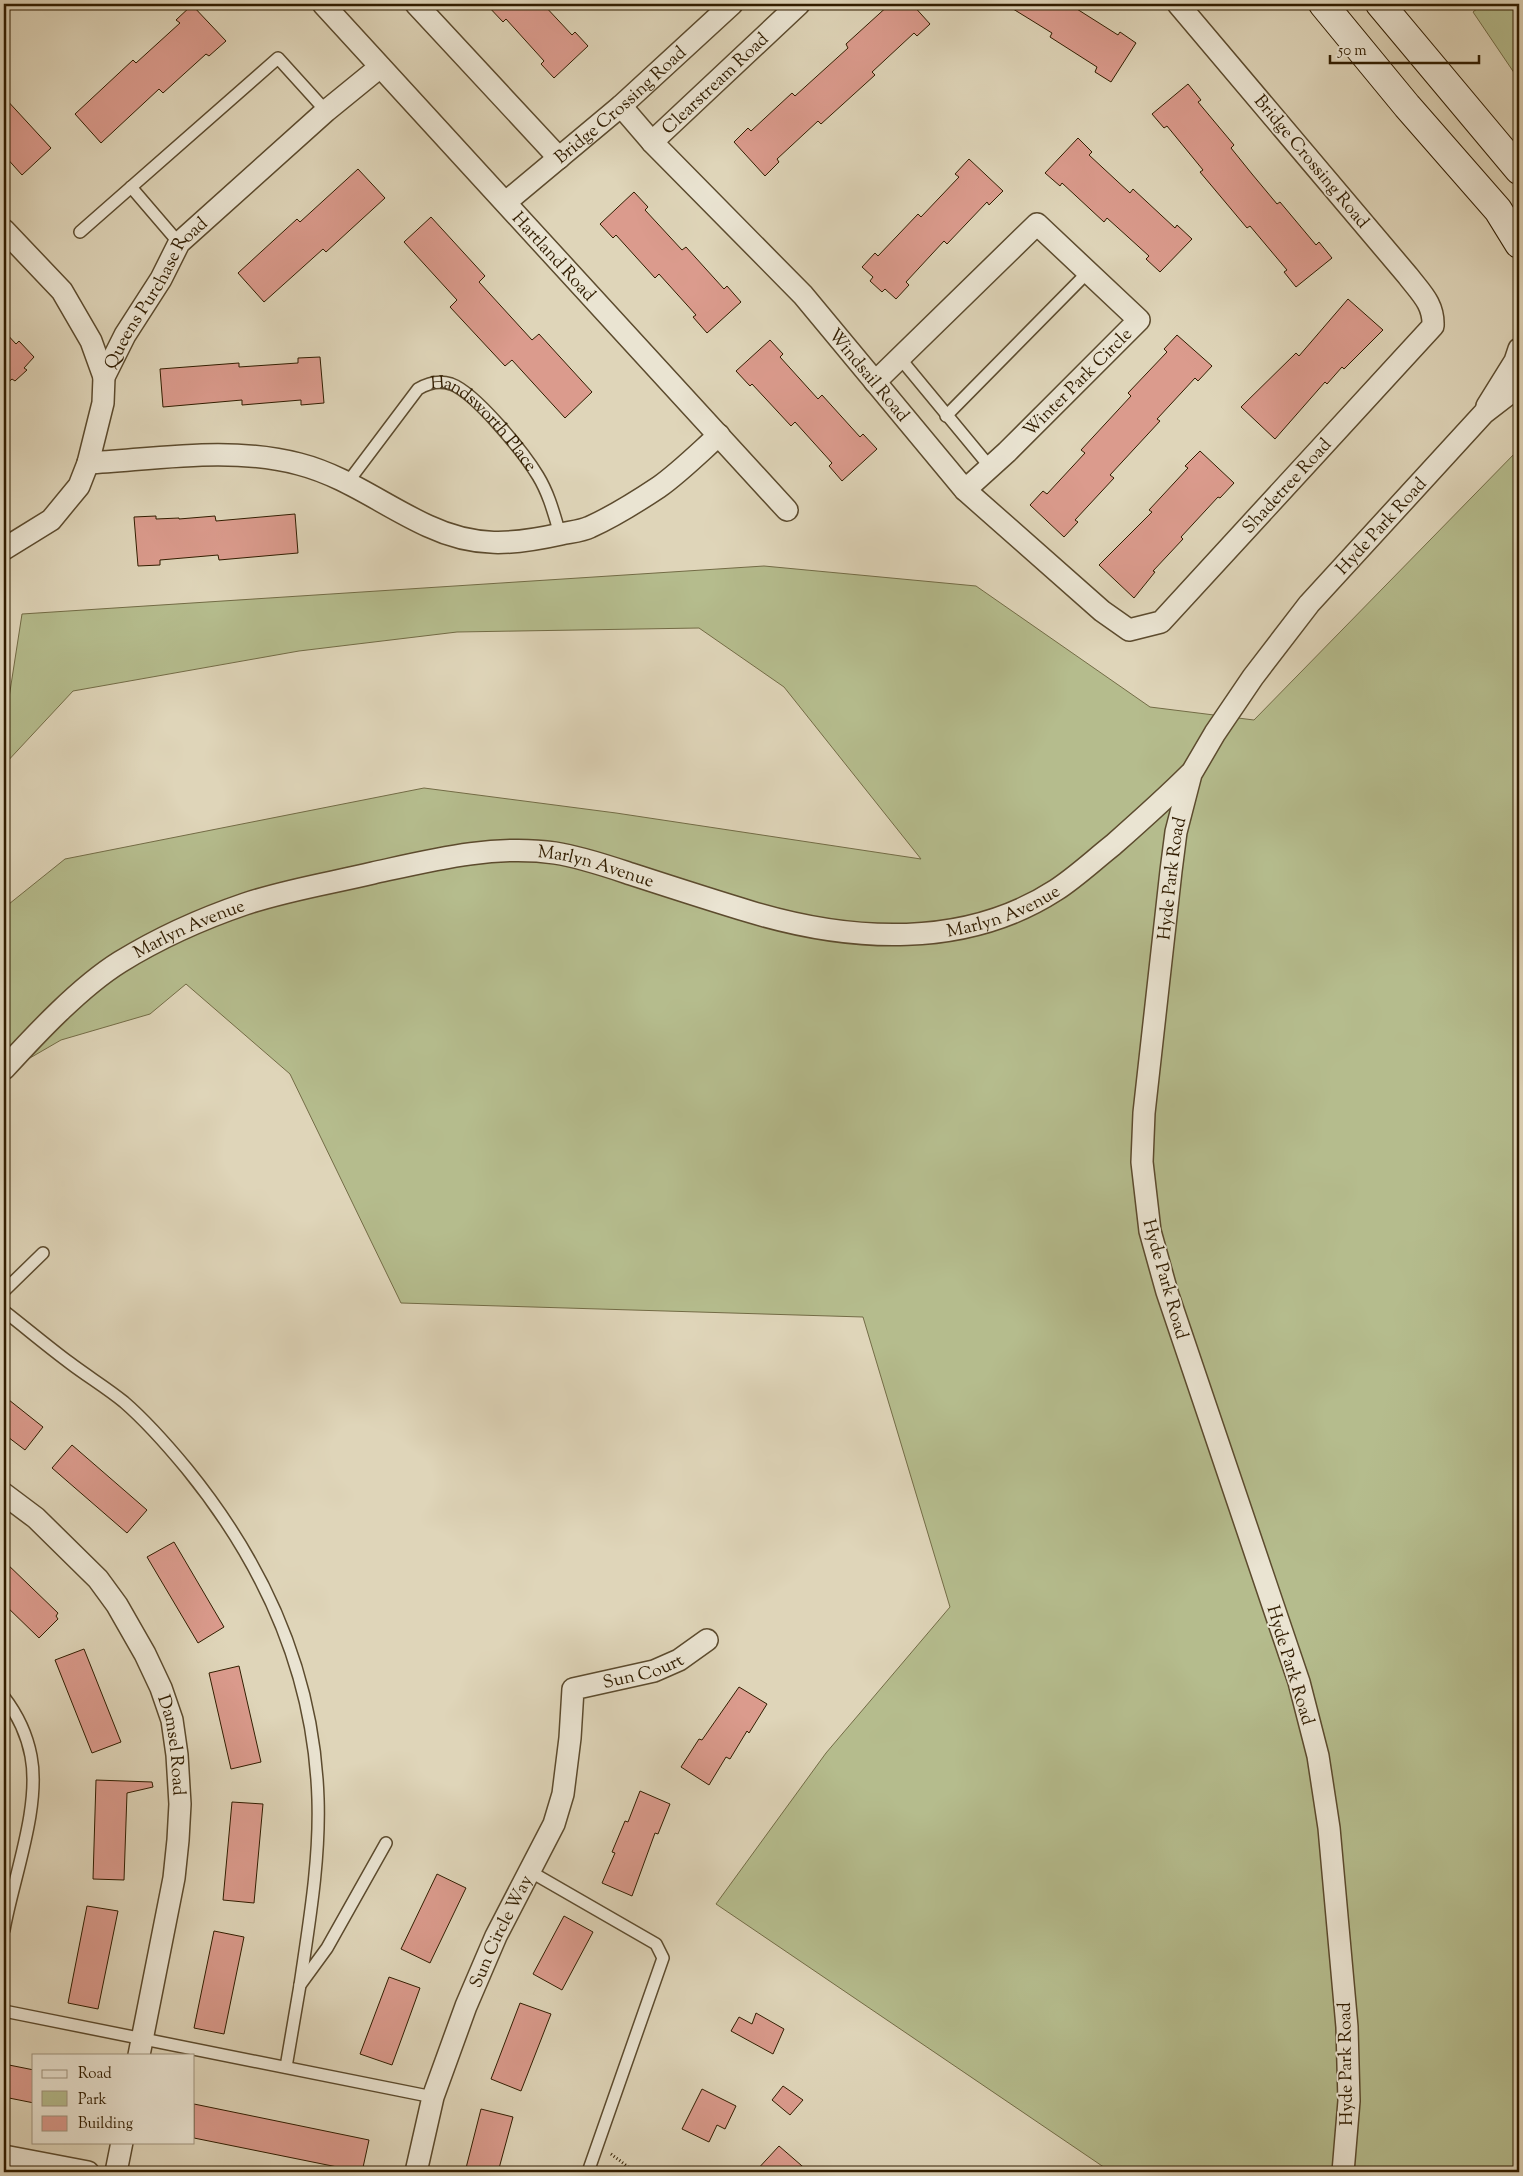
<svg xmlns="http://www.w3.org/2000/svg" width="1523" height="2176" viewBox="0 0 1523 2176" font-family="'Sorts Mill Goudy',serif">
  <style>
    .green { fill: #b5bc8d; stroke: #736c46 }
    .building { fill: #db9b8d; stroke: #311d00 }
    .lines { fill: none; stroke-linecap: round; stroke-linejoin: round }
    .lane-casing { stroke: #5c4b2e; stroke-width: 14 }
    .street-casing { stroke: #5c4b2e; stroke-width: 24 }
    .secondary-casing { stroke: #311d00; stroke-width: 30 }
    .path { stroke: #311d00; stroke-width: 3; stroke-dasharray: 1 2.5; stroke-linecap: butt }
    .lane { stroke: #eae4d2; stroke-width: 11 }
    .street { stroke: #eae4d2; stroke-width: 21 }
    .secondary { stroke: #eae4d2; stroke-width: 28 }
    .labels { text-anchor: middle; stroke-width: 4; stroke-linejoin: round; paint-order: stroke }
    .street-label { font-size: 18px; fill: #311d00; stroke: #eae4d2 }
  </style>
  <rect width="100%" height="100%" fill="#dfd5b9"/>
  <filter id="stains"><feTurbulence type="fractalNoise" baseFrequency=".004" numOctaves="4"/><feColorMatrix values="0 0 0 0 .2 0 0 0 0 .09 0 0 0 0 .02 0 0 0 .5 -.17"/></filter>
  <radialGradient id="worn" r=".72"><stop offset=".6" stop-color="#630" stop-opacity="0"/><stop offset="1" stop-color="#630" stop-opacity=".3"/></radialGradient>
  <!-- green -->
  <path class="green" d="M1483,4h36v76l-46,-68z
    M1519,449v1723h-408l-395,-268 110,-151 124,-146 -87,-290 -462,-14 -111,-229 -104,-90 -36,30 -89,26 -57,33v-165l61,-49 359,-71 192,25 305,46 -137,-172 -85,-59 -242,4 -158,19 -226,40 -69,74v-35l18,-116 742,-48 212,20 174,121 104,13z"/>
  <!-- building -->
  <path class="building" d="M486,4h57l29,31 3,-3 13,14 -34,32 -13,-14 3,-3 -38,-42 -3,3z
    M890,4h22l18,20 -13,12 -3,-3 -42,39 3,3 -54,49 -3,-3 -41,38 2,3 -14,14 -31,-34 14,-14 3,3 41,-38 3,3 53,-48 -2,-4z
    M1005,4h64l49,31 2,-3 16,11 -25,39 -16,-10 2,-5 -47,-30 2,-4z
    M192,5l34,36 -17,15 -3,-2 -43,39 -4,-4 -58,54 -26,-29 58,-54 3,3 44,-40 -4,-3z
    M1188,84l13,16 -3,2 36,43 -3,3 21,26 25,30 3,-2 36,43 3,-3 13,16 -36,29 -12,-15 3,-2 -37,-44 -3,2 -47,-56 3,-2 -36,-44 -3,2 -12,-14z
    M4,97l47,51 -29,27 -18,-20z
    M1078,138l14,14 -3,3 41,38 3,-4 42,39 2,-3 15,14 -32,33 -14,-13 3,-3 -42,-38 -3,4 -42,-39 -2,3 -15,-13z
    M969,159l34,32 -14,14 -2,-3 -40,42 -3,-3 -38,41 3,3 -13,14 -11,-10 -3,3 -12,-11 3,-4 -11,-10 13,-14 3,3 40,-42 3,3 38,-40 -4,-3z
    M358,169l27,29 -59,54 -3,-3 -59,53 -26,-29 59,-54 3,3z
    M634,192l14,15 -3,3 37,40 4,-3 38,42 3,-3 14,16 -34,31 -14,-16 3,-2 -37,-41 -4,4 -39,-43 -3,3 -13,-14z
    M431,217l54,59 -6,6 53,58 7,-6 53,58 -27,26 -53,-58 -7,6 -55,-59 7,-7 -53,-58z
    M1348,299l35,31 -39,39 -2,-2 -15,17 -2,-2 -50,57 -34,-32 55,-54 3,3z
    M4,331l12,13 3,-3 15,16 -10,11 3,2 -12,11 -3,-2 -8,7z
    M1177,335l35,31 -14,15 -3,-3 -38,41 3,2 -50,54 4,3 -39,42 3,2 -14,15 -34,-32 13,-14 4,3 38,-41 -4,-3 50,-54 -3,-3 39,-41 -3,-3z
    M770,340l13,14 -3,3 38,42 4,-4 38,42 3,-3 14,15 -35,32 -13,-15 3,-3 -37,-41 -4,4 -39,-42 -2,2 -14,-15z
    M320,357l4,46 -23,2v-5l-59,5v-5l-79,7 -3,-38 79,-6v4l59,-4v-5z
    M1200,451l34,32 -14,15 -2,-1 -37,40 2,2 -30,32 2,1 -21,26 -35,-33 53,-53 -3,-2 39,-42 -3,-2z
    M295,514l3,39 -79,7 -1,-5 -58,5v5l-22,1 -4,-49 22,-1v3l23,-1v1l36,-3 1,5z
    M4,1396l39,31 -18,23 -21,-16z
    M72,1445l75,65 -20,23 -75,-65z
    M174,1542l50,85 -26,16 -51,-86z
    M4,1561l54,52 -2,3 2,3 -19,19 -35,-34z
    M84,1649l37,93 -29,11 -37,-93z
    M239,1666l22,96 -30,7 -22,-96z
    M739,1687l28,17 -18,29 -2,-2 -17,28 -4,-2 -17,28 -28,-18 18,-28 3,1z
    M96,1780l56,2 1,5 -26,6 -3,87 -31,-1z
    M640,1791l30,13 -12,30 -3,-1 -23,63 -30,-13 13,-30 -3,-1 13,-31 3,1z
    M232,1802l31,2 -9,99 -31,-3z
    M437,1874l29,14 -36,75 -29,-14z
    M87,1906l31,5 -20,98 -30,-6z
    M564,1916l29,16 -31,58 -29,-16z
    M214,1931l30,6 -20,97 -30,-6z
    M389,1977l31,11 -28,77 -32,-11z
    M520,2003l31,11 -30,77 -30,-12z
    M756,2013l28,16 -11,25 -42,-23 8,-14 13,7z
    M4,2064l30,6v33l-30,-6z
    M783,2086l20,14 -13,15 -18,-15z
    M702,2089l34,17 -11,23 -8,-4 -8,17 -27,-13z
    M194,2104l175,36 -7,32 -168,-34z
    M481,2109l32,8 -15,55h-33z
    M779,2146l30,26h-54z"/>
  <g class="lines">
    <!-- lane casing -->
    <g class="lane-casing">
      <g id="lane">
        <path d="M131,187l48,56"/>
        <path d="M80,232l198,-174 48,53"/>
        <path d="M899,357l91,110"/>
        <path d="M946,416l142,-144"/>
        <path id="s1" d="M348,482l70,-93c10,-6 21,-9 33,-5 25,9 73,69 87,92 11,18 16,38 22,58"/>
        <path d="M4,1291l39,-38"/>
        <path d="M4,1311c22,17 43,35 66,52 17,13 37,25 54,39 23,20 44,44 63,67 78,96 127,205 131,330 2,62 -9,124 -18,186"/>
        <path d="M4,1697c13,17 23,38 27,59 10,51 -18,123 -27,174"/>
        <path d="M531,1872l125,72 7,14 -75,214"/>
        <path d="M4,2011l429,86"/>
        <path d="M286,2067l14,-82 27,-37 59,-105"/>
      </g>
    </g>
    <!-- street casing -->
    <g class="street-casing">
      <g id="street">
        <path id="s2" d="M323,4l464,506"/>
        <path d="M416,4l143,154"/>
        <path id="s3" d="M621,106l31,36 151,153 162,195 137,121 27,19 32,-8 272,-296c1,-22 -12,-33 -25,-50l-230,-272"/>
        <path id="s4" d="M652,142l147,-138"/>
        <path id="s5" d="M506,202l115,-96 111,-102"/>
        <path d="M4,230l58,61 29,50 13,36"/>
        <path d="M875,382l162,-158 102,96 -132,132 -42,38"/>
        <path d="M1487,406l28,-45 4,-12"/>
        <path d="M88,463c69,-4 144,-17 211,1 47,12 85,42 129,62 47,22 84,19 133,8 9,-2 21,-3 29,-7 20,-9 51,-28 69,-40 21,-15 41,-35 60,-52"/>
        <path id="s6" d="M4,549l47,-29 28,-34 9,-23 15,-60 1,-26 21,-42 36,-56 18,-36 147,-132 54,-44"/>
        <path id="s7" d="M4,1069c32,-35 76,-82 116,-107 39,-24 81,-43 125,-58 41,-14 86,-21 128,-31 59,-13 122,-29 182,-20 26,4 52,13 76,21 40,13 80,26 120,38 100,30 214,37 305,-22 20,-13 38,-30 57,-45 26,-23 52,-46 77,-71"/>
        <path id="s8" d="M4,1494l32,24 62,61 19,26 28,49 16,34 11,32 5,35 3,49 -2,36 -4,38 -35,177"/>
        <path d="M4,2156l84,16"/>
        <path d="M116,2172l6,-30"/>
        <path id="s9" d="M416,2172l17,-75 33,-91 30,-70 58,-112 9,-30 7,-56 3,-49 81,-18 25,-11 28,-20"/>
        <path id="s10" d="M1343,2172l6,-71 -2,-74 -18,-199 -11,-72 -19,-74 -132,-390 -17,-61 -8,-69 2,-49 27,-242 5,-39 15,-58 24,-41 38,-56 56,-73 175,-191 35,-27"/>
      </g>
    </g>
    <!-- secondary casing -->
    <g class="secondary-casing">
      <path id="secondary" d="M1323,4l84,102 91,104 21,34
        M1380,4l139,166"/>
    </g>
    <!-- path -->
    <path class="path" d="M611,2154l24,18"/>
    <!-- lane -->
    <use href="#lane" class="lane"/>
    <!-- street -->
    <use href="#street" class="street"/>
    <!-- secondary -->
    <use href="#secondary" class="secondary"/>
  </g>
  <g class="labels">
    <!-- street labels -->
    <g class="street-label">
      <text dy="6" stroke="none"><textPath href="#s4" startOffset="86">Clearstream Road</textPath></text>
      <text dy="6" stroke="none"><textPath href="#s5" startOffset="150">Bridge Crossing Road</textPath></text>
      <text transform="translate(1312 161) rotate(50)" y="6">Bridge Crossing Road</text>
      <text dy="6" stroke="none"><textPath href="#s2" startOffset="342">Hartland Road</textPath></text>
      <text dy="6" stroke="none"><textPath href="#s6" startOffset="311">Queens Purchase Road</textPath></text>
      <text dy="6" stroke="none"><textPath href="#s3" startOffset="366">Windsail Road</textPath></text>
      <text transform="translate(1077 382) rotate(-45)" y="6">Winter Park Circle</text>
      <text dy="6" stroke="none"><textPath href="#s1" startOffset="200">Handsworth Place</textPath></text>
      <text dy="6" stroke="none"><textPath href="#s3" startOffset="950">Shadetree Road</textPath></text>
      <text dy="6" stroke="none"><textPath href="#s10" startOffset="1744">Hyde Park Road</textPath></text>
      <text dy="6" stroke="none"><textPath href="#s7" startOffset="655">Marlyn Avenue</textPath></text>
      <text dy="6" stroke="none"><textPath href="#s10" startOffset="1324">Hyde Park Road</textPath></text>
      <text dy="6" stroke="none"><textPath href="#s7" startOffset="1075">Marlyn Avenue</textPath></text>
      <text dy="6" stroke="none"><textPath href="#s7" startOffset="235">Marlyn Avenue</textPath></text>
      <text transform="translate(1166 1279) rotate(74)" y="6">Hyde Park Road</text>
      <text transform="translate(1291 1665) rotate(73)" y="6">Hyde Park Road</text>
      <text dy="6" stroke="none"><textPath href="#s9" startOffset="585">Sun Court</textPath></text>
      <text dy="6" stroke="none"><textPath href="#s8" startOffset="312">Damsel Road</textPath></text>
      <text dy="6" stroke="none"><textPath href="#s9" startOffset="256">Sun Circle Way</textPath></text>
      <text transform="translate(1345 2064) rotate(-91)" y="6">Hyde Park Road</text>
    </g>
  </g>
  <!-- margin -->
  <rect width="1523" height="2176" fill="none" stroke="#dfd5b9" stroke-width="20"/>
  <rect x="5" y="5" width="1513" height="2166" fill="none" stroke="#311d00" stroke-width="2.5"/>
  <rect x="10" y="10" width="1503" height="2156" fill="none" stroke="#311d00"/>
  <!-- legend -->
  <rect x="32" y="2054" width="162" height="90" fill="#eae4d2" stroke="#a0947e"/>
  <rect x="42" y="2070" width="25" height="8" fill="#eae4d2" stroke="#a0947e"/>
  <text x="78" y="2078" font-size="15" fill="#311d00">Road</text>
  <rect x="42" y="2091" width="25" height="15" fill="#b5bc8d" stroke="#a0947e"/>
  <text x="78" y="2104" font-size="15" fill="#311d00">Park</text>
  <rect x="42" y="2116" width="25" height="15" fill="#db9b8d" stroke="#a0947e"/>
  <text x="78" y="2128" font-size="15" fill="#311d00">Building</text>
  <!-- scale -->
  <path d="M1330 55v8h149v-8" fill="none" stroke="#311d00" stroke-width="2.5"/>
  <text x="1338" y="55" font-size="15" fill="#311d00" stroke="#eae4d2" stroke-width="4" paint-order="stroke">50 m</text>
  <rect width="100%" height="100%" filter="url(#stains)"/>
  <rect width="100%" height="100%" fill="url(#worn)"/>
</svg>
